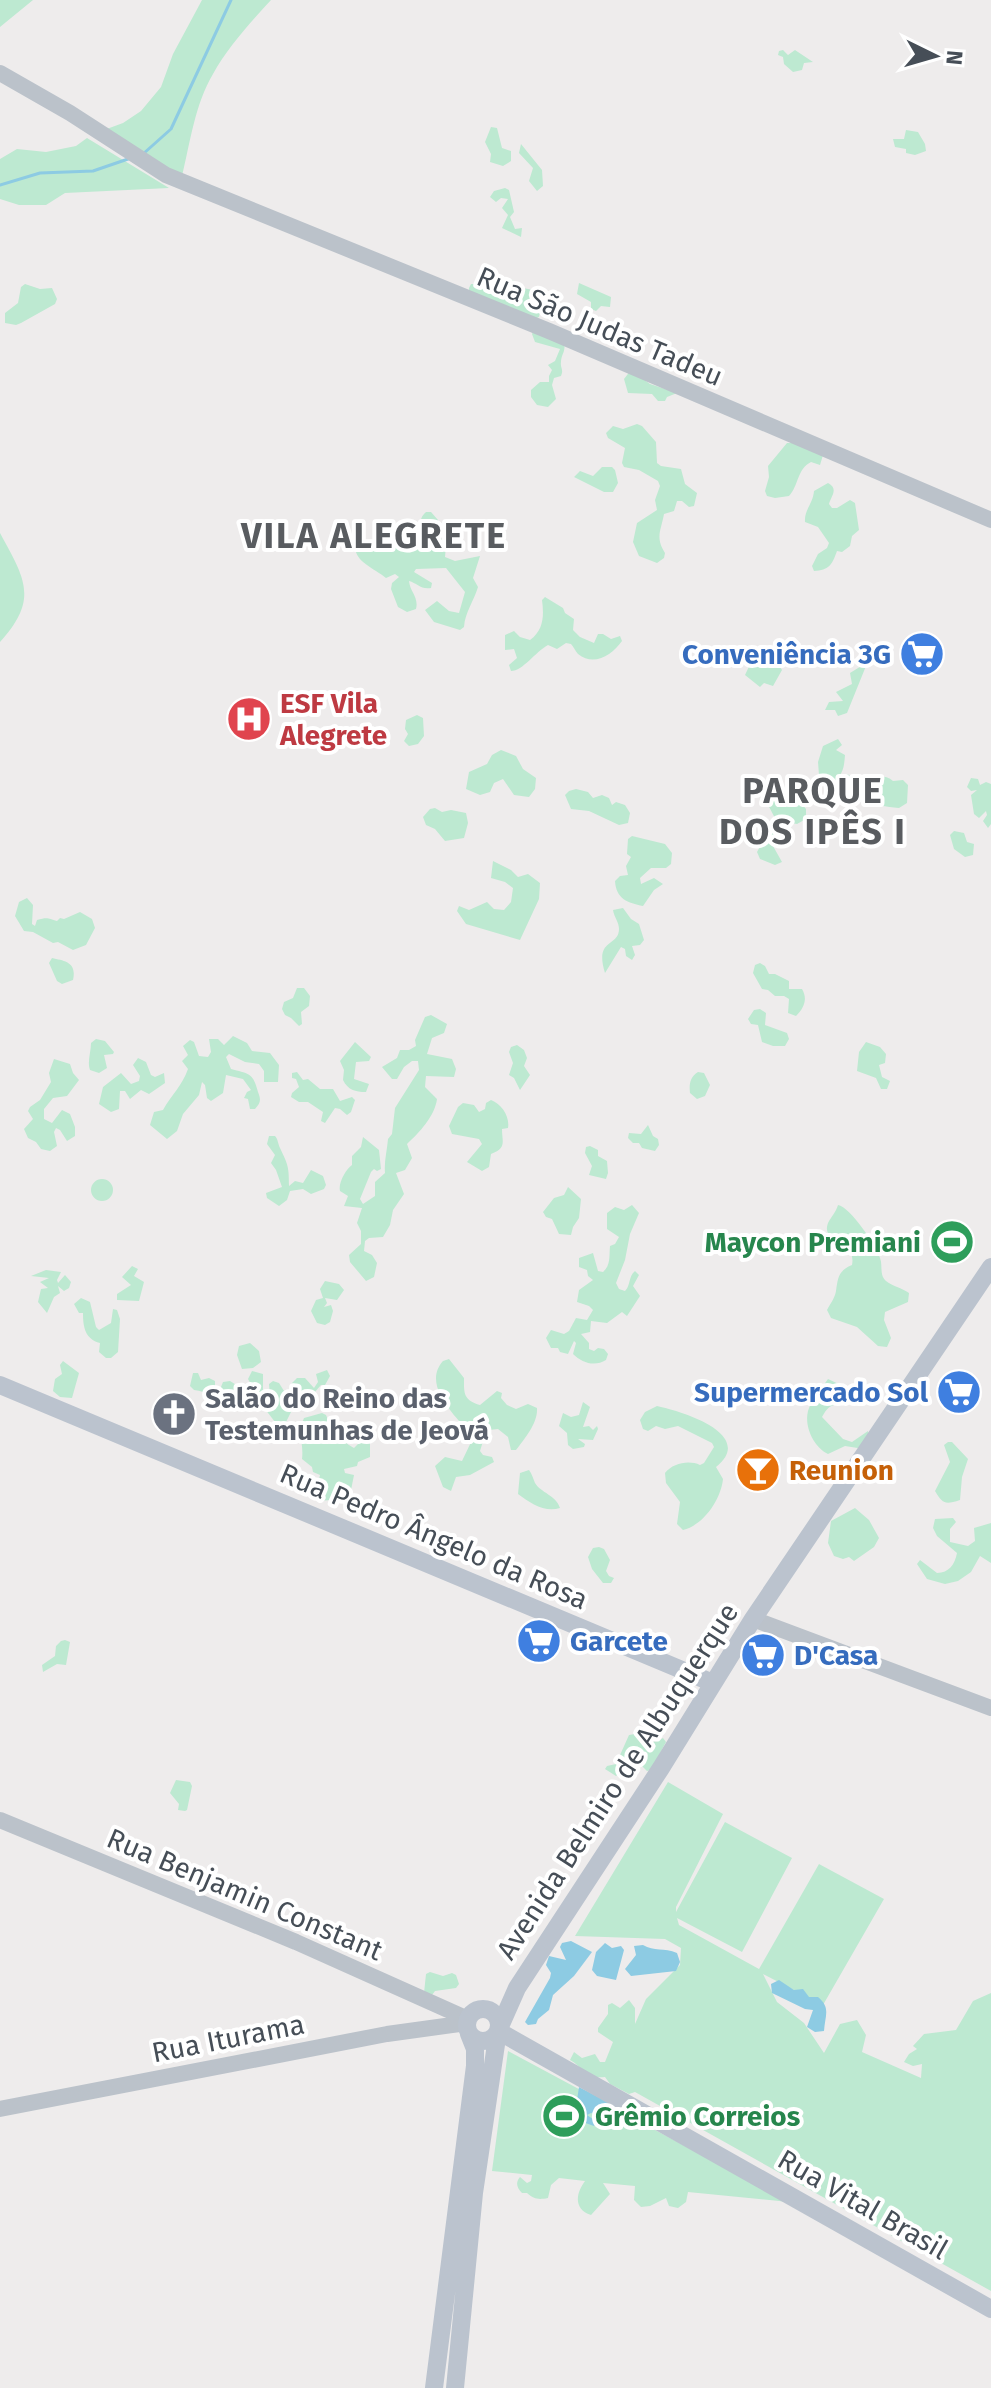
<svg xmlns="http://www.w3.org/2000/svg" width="991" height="2388" viewBox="0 0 991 2388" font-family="'Fira Sans',sans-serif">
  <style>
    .green { fill: #bde9d1 }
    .water { fill: #8dcbe3 }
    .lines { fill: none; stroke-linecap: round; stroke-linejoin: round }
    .stream { stroke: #8dcbe3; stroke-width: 3 }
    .tertiary { stroke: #bbc2ca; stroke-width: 16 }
    .secondary { stroke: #bbc3ce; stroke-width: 18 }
    .labels { text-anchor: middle; stroke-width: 8; stroke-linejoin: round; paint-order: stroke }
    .street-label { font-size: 28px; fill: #464e57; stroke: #fff }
    .shop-label { font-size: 28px; font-weight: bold; fill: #366cbe; stroke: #fff; text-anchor: end }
    .health-label { font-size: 28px; font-weight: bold; fill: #be3a42; stroke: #fff; text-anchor: start }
    .leisure-label { font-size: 28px; font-weight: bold; fill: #27864d; stroke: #fff; text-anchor: end }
    .worship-label { font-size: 28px; font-weight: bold; fill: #5b616d; stroke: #fff; text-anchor: start }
    .food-label { font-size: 28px; font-weight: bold; fill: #c56008; stroke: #fff; text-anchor: start }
    .district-label { font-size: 36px; font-weight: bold; letter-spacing: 2px; fill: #595c60; stroke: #fff }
  </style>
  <rect width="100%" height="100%" fill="#eeecec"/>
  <!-- green -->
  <path class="green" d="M0,0h33l-33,27z
    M202,0h69c-21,23 -43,47 -58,74 -18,30 -23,69 -31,102l-78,-46 19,-7 18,-12 20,-24 12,-33z
    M783,50l5,5 7,-5 18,12 -9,1 -2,7 -9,2 -9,-8 -1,-7 -5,-2 1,-4z
    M491,127l6,1 5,20 9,3v10l-8,5 -13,-4 1,-8 -6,-12z
    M906,130l12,2 7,12 1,7 -11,4 -9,-2v-4l-11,-2 -2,-8h11z
    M87,138l82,50 -104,5 -19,12h-27l-19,-6v-40l17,-10 29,3 30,-6z
    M521,144l21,26 1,16 -6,5 -8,-10 4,-13 -14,-15z
    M505,188l4,2 5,22 -4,5 5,12 7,-1 -1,9 -19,-9 6,-13 -6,-7 6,-9 -7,-1 -5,4 -6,-5 4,-6z
    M482,271l9,5 11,16 4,-3 1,-9 4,-1 12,9 10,2 -5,13 12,9 -1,5 -5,2 -65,-26v-5l2,-4h5z
    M579,283l32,14 -1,10 -9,-1 -5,5 -5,-2v-7l-14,-8z
    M25,284l15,5 12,-1 5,11 -2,5 -34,19 -5,2 -11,-2v-10l13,-10 3,-16z
    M535,327l29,17c2,7 -3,11 -3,18 -1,6 3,7 0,14l-7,2 -2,7 4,14 -8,8 -11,-2 -6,-8v-7l9,-8h9v-6l3,-6 -4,-5 7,-4 5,-12 -25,-7 -3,-8z
    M631,370l19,14 27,9 -10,4 -2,4h-7l-6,-7 -24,-1 -4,-14z
    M637,424l5,2 14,16 1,21 4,3 20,3 4,15 12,9 -3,13 -5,1 -7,-6h-5l-3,10 -10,3c-3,17 -9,23 1,39l-1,5 -7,5 -18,-7 -6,-14 4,-19 20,-13 -2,-10 5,-14 -2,-5 -19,-11 -15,-3 -2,-4 3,-15 -17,-10 -2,-5 7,-7 10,3z
    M787,443h9l27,12 -3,10 -9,-3c-14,7 -12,23 -22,34l-14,2 -8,-2 -2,-5 4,-14 -1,-11z
    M602,467h10l3,3 3,13 -5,9h-9l-30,-15 6,-6 13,5z
    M828,483c11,6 3,13 1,21l3,4h5l13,-8 5,3 4,27 -7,6 -2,10 -8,6 -5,-1c-5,14 -8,19 -23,20l-2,-5 6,-12 9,-6 2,-5 -11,-16 -13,-5c-1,-12 8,-18 9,-31z
    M426,512h5l7,8 -6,14 3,4 5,-1 6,9 -1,11 10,4 25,-5 -7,22 5,9c-4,14 -13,25 -14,40l-4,3 -26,-8 -9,-12 12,-9 12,10 10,2 6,-21 -19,-24 -30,1 -2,3 18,11 -1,5c-10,2 -14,-5 -22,-7 1,11 10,16 7,28l-9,3 -9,-5 -7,-18 1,-6 7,-6 -4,-3 -9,4c-13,-11 -38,-18 -29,-40h5l7,8 10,1 3,4 13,-7 19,-1c7,-10 3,-24 12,-31z
    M0,533c25,46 39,66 0,109z
    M545,597l18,11 2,5 9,6 -1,11 7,7 14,6 4,-9h5l8,5 9,-3 2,5c-10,14 -28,26 -44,13 -3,-3 -4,-7 -7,-10l-5,-1 -9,6 -9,-4c-13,7 -25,26 -37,26l-2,-6 8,-7 -3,-9 -9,1v-15l9,-4 6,6 10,3c14,-10 14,-25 12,-40z
    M764,654l11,5 7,11 -9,16 -9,-3 -4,4 -15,-12 8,-17z
    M863,665l3,1 -19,47 -9,3 -3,-6h-10l4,-8 14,-1 -7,-9 16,-8 -2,-11z
    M417,715l6,3 1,18 -6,8 -9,2 -5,-5 4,-7 -3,-5 1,-9z
    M838,739l4,6 -6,5 9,5c-1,11 -1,19 -12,27l-14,-7 -1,-13 5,-16z
    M501,750l15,6 7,13 13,9 -1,11 -6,8 -15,-2 -11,-16 -9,4 -4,9 -10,3 -14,-6 3,-17 18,-8 5,-9z
    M847,774l13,7c12,0 21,-10 33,0l10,-1 5,5 -1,18 -8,5c-26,-3 -44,-4 -58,-29z
    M971,778l7,1 2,6 6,-3 5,2v40l-3,4 -5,-7 4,-6 -1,-4 -7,7 -5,-4 -3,-19 6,-5 -6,1 -4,-4z
    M576,789l12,3 5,6 9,-3 7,3 3,7 4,-3 9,3 5,8 -2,10 -9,2 -30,-14 -18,-2 -6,-14 4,-4z
    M771,798l30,5 5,6v10l-9,5 -21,-4 -9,-17z
    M435,808l7,4 9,-2 15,3 2,10 -4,15 -19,3 -10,-12 -9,-4 -3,-8 7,-8z
    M777,824l3,3 -7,19 9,16 -7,3 -15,-6 -3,-7 6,-11v-7z
    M954,831l10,2 3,9 7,2 -1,11 -8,2 -11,-8 -4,-14z
    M632,836l33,8 7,9 -1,11 -5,4h-15l-11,10 1,6 13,-6 9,6 -9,6 -11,16c-15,-3 -27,-7 -28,-25l5,-5 8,-1 -2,-9 5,-9 -4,-3 1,-15z
    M493,861l18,9 7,7 10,-3 12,9 -1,16 -19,41 -54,-16 -9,-13 2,-5 10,4 18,-8 7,7 10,1 7,-8 2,-14 -8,-6 -14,-4z
    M27,898l6,7 -1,19 3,2 2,-6c10,-3 11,-2 20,1l3,-3 4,1 16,-7 12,7 3,9 -9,17 -13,5 -15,-8 -5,1 -20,-11 -9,-1 -9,-15 4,-14z
    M623,908l8,11 8,5 5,16 -4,5 -8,1 3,9 -3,5 -6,-4 -1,-7 -4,-2 -16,26c-11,-35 14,-26 14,-44 0,-7 -5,-12 -6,-19z
    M52,958c13,3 25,4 21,22l-11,4 -5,-3 -8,-18z
    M760,963l5,3 4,8h6l14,7v8h13c6,10 2,19 -6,27l-8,-3 1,-14 -5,-3h-9l-7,-6 -6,-1 -9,-16 2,-8z
    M297,988h7l6,8 -1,10 -8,6 1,12 -3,2 -8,-8 -6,-3 -3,-6 2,-7 9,-4z
    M760,1009l6,4 -1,12 22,8 2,6 -4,7h-12l-11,-4 -4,-17 -7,-1 -3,-5 6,-9z
    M431,1015l16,9 -3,9 -12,5 -5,16 25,5 4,10 -2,8 -28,-1 -1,11 12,12c-2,17 -18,34 -30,45l5,14 -7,12 -9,3 8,21 -11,16 -3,15 -7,12 -14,1 -4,3 -1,10 8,4 5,8 -3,14 -8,4 -16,-19 -1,-7 12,-11v-13l-4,-8 5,-15 -18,-2 4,-10 -8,-5c-2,-8 6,-22 12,-26v-9l9,-9 2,-10 16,13 2,19 -4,2 -3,-2 -3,3 -11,27 3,5 12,-8v-14l10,-9c-1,-12 2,-22 3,-34l4,-5 3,-26 24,-38 -1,-9h-6l-8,6 -7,12h-5l-10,-12 15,-9 3,-8h9l7,-4 -1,-6 10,-23z
    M233,1036l14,7 5,8 18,2 9,12 -1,17h-14v-11l-5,-7 -14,-2 -16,-8 -3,3 5,12c19,5 22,4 27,23 3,8 3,10 -3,17h-5l-2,-10 -4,-1 3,-6 4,-2 -8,-11 -17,-4 -3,18 -12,8 -4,-3 -2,-13 -3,-3 -3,13 -16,19 -6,17 -10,8 -17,-14 4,-13 9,-2c9,-16 19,-24 25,-41l-6,-8 6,-6 -5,-9 7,-6 4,2 5,14 9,1 3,-5 -2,-13h9l6,6z
    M96,1039l9,2 9,11 -1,2 -9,1 3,13 -8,5 -9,-3c-3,-8 1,-18 1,-27z
    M355,1042l16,15 -2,4 -13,1 -2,17 15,5 -3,8c-11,0 -18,-2 -23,-12l1,-10 -4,-9z
    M866,1042l14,5 6,7 -1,9 -6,2 3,12 8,4 -3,8h-6l-5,-11 -19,-7 2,-19z
    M517,1045l7,5 3,8 -3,8 6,9 -10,15 -6,-12 -5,-3 4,-12 -4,-11 2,-5z
    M138,1058l8,4 5,13 4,2 9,-4 1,10 -16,11 -8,-4 -11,9 -5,-8h-5l-1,18 -8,3 -12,-8 4,-17 18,-14 10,11 8,-3 1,-5 -7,-11z
    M54,1059l16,5 3,9 6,7 -12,16 -14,2 -9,11v10l8,4 10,-13 8,4 5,13v9l-8,5 -7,-11 -4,-2 -2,4 3,14 -7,5 -9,-2 -5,-7 -8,-4 -4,-9 9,-10 -5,-8 2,-4 10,-7 11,-18 -2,-9z
    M297,1072l6,8 5,-1 12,10h13l7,12 12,-4 3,3 -4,12 -4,3 -7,-6 -5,-1 -10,15 -4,-2 2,-9 -15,-10h-9l-8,-5 1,-4 7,-6 -3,-8 -4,-1v-5z
    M698,1072l6,1 6,12 -5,11 -8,3 -7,-6c-1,-9 0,-16 8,-21z
    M491,1100c11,4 19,17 17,28l-6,1c0,13 5,19 -11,25l-2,13 -7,4 -15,-9 15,-18 -3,-5 -27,-5 -3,-8 9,-19 5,-4 11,2 5,7 6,-3 1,-6z
    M648,1125l5,11 5,3 1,6 -4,6 -13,-3 -3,-5h-6l-5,-5 1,-5 12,1z
    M269,1136h6c3,3 3,8 5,12 8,17 9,18 9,38l6,-5 8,2 8,-13 12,6 3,9 -2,4 -13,5 -8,-5 -13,2 -3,9 -8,6 -12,-8 -1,-5 16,-6 -6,-17 -5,-7 4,-8 -8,-11z
    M590,1146l8,4v6l9,5 1,12 -2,6 -17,-4 3,-9 -7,-13 1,-6z
    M91 1190a11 11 0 1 1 22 0a11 11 0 1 1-22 0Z
    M568,1187l13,12 -2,19 -6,9 -2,8 -12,-1 -7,-15 -6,-2 -3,-5 11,-14 10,-3z
    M632,1205l7,8 -9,21 -5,26 -9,23 3,6 6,2c6,-6 3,-14 10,-20l4,4 -6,11 7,10 -13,20 -5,-4 -15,11 -16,-2 -1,11 -9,2 8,9v6l5,2 4,-3 6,1 4,5 -2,6c-11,7 -24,3 -33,-6l3,-11 -2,-2 -6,13 -8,-2 -2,-4h-7l-5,-10 5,-8 13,4 5,-3 7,-13 11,2 6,-10 -4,-4 -12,-4 2,-12 14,-10 -5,-4 -1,-6 -8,-3v-9l14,-5 5,18 5,1c8,-7 6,-16 7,-26l5,-2 4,-7 -12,-8v-16l8,-6 9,3z
    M838,1205c12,2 38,40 42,53 3,7 -1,17 6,23 6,5 16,7 23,12l-1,9 -23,10 -1,8 7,18 -4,9 -9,-1 -21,-19 -26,-9 -4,-8c3,-6 8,-12 9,-19 2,-13 2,-20 16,-26 5,-26 -32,-21 -24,-42 3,-6 8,-11 10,-18z
    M132,1266l6,3 -4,7 10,6 -5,19 -22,-1v-6l14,-9 -9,-8z
    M46,1270l15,2 -4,8 1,3 7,-8 6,7 -2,6 -5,3 -6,-5 2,7 -6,4 -7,16 -9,-11 3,-13 7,-1 -8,-6 9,-4 -18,-2z
    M325,1281l14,3 5,6 -7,10 -12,-2 2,5 -3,4 7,-2 2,6 -3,11 -5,3 -8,-2 -6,-12 5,-11 7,-2 -3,-9z
    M81,1298l9,4 6,25 3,3 12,-7 2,-14 4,1 3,9 -2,33 -7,6h-5l-7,-6 1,-9c-15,-4 -17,-16 -17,-30h-4l-5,-9z
    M250,1343l9,8 2,11 -8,6 -11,1 -5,-14 2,-9z
    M449,1359l15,19c0,15 -1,22 16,27l17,-14 5,2 -1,5 6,7 9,4 12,-5 9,4c1,15 -12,30 -21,42h-5l-3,-13 -10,-8 -9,1 -5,8 -4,13 3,4 9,2 2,5 -24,13 -14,2 -5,14 -8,-4 -8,-21 10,-9 17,4 11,-23c-13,-19 -53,-51 -30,-77z
    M63,1361l16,12 -7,25 -12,-1 -7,-6 2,-12 7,-5 -2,-9z
    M327,1370l3,6 -5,9h-4l-7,8 1,5c-7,9 -16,7 -24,4l2,6 -7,14h-11l-10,-13 -9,2 -8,-6 1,-4 11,-7 -5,-2 -7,-13 4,-8 11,3v20l7,2 -1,-12 4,-3 6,2 5,8 -1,5 6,3 1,-14 7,-7h8l9,10 4,-6 -2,-8z
    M193,1373h5l3,7 8,-2 6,3v6h6l2,-5 7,-1 8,5v12c-16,4 -29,-6 -44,-8l-4,-4z
    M828,1379l17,8 3,9 -4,9c-12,-2 -16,1 -22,12l21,22 9,3 16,-11 1,10 -5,8 -19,-3 -17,8c-14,-7 -24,-27 -20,-43 3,-11 13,-22 20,-32z
    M583,1402l7,5 -7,20 6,-1 4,4 4,-4 1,3 -5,11 -15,-1 7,5 -1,3 -11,2 -5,-4 -1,-12 -8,-7 4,-13 8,4 8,-2z
    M657,1406c24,5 100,28 59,61l7,12c-2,20 -19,46 -40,51l-6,-6 3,-22 -14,-19 -1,-10c8,-10 24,-13 35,-8l4,-2 10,-16 -2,-4 -34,-17 -13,3 -9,-3 -8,5 -5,-2 -3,-9 5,-8z
    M322,1413l4,2 5,12 5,1c3,9 10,16 18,20l7,-7 9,2v14l-12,5 -1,4 -13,3 1,4 9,2 -3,15 -4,2 -9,-2 -7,10 -13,1 -3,-4 5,-22 -7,-3 -1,-5 -10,-8c2,-16 -5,-25 2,-41z
    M948,1442h4l16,17 -6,18 -2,23c-15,5 -17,4 -25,-9l15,-29 -6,-17z
    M529,1470c3,4 4,8 6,13 6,10 21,12 25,25 -15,5 -30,-5 -42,-14l2,-21z
    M855,1508l14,12 10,18 -5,9 -20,14 -5,-4 -6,2 -9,-3 -6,-13 3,-22z
    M953,1518l3,4 -6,7v13l18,4 7,-5 -1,-13 17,-5v40l-11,-7 -9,16 -13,9 -13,3 -18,-5 -10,-15 3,-4 17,13c12,0 18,-9 20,-20l-20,-17 -4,-8 2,-9z
    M599,1547l5,2 6,11 -4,11 3,5 5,2 -3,5h-8l-11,-14 -4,-12 5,-9z
    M65,1640l5,2 -4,23 -9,-1 -14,8 -1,-7 13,-9 1,-10 5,-5z
    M646,1732l5,8 4,2 8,-4 3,4 -15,28 -4,1 -6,-6 -4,2 -5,-3 -16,12 -11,-7 2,-3 9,-2 13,-29z
    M176,1780l14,2 2,4 -5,24 -2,1 -7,-1 1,-6 -9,-11z
    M668,1782l55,32 -47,93v5l49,-90 67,36 -50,94 -65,-34 2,7 80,44 60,-105 65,35 -61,106 -60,-31 14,28 27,21 20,30 16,-29 17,-4 9,15 -4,17 59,26 1,-14 -9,2 -9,-4 5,-8 8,-5 -4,-3 11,-12 32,-4 17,-29 18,-8v298l-356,-199 -6,2 -19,-10 -5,-7c-22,2 -19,-8 -35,-17l4,-8 8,6 13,-4 5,8h5l8,-20 -15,-10v-4l10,-14v-9l4,-2 8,5 9,-8 6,8v16l11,-25 34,-34 1,-17 -16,-9 -90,-3z
    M430,1972l13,4 9,-3 4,2 3,9 -3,4 -21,3 -3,4 -8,-2 2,-19z
    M508,2051l281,151 -101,-10 -2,10 -8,6 -9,-2 -3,-8 -16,8 -9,1 -7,-7 1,-14 -32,-3 7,11 -19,21c-18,-6 -15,-22 -6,-34l-26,-3 -8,7 -3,13c-10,2 -14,1 -21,-5h-5c-5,-5 -7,-10 -2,-16l7,6 4,-2 1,-6 -40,-4z"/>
  <!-- water -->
  <path class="water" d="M571,1941l21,11 -18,24 -21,19 -4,15 -11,9 -2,5 -8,1 -3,-3 25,-44 1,-5 -5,-8 3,-9 17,4 -6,-13 2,-4z
    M605,1943l7,5 9,-2 3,4 -8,30 -19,-4 -5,-6 4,-18z
    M643,1945c11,7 21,2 34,8l3,9 -4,9 -45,5 -6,-7 11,-14 -2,-9z
    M779,1980l15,10 9,-1 6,8h9c13,11 7,18 6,34l-9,1 -8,-5 6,-17 -8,-1 -33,-16 -1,-9z
    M579,2087l50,26 3,5 -3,8 -38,-13 -4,2 10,7 -3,4 -17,-6 -7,-6 2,-13 5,-1z"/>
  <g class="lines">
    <!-- stream -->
    <path class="stream" d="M143,154l28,-25 60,-129
      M0,185l40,-12 53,-2 35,-12"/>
    <!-- tertiary -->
    <path class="tertiary" d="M0,73l70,40 96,62 383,156 442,189
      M753,1619l238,89
      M0,1820l296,122 172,77
      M0,2109l387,-75 80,-11"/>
    <!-- secondary -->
    <path class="secondary" d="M0,1385l713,298
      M467 2025a16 16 0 1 1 32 0a16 16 0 1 1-32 0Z
      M498,2031l493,278
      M434,2388l41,-322v-17l-6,-15
      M455,2388l19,-195 24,-162 19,-43 144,-220 92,-149 238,-352"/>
  </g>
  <!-- icons -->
  <defs>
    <g id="supermarket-disc" transform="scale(2.3)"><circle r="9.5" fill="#3f7fe0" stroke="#fff"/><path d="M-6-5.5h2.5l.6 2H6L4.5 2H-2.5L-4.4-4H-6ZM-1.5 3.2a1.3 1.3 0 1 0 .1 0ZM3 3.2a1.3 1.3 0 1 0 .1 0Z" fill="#fff"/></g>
    <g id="hospital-disc" transform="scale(2.3)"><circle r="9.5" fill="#e0444e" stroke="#fff"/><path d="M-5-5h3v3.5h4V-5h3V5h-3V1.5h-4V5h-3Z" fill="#fff"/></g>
    <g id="stadium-disc" transform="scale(2.3)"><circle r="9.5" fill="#2e9e5b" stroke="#fff"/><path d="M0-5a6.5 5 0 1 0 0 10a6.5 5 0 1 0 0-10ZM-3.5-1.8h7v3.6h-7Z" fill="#fff"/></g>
    <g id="church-disc" transform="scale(2.3)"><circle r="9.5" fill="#6b7280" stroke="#fff"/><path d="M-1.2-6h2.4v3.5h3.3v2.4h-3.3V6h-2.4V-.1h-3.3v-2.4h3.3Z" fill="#fff"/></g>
    <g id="bar-disc" transform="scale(2.3)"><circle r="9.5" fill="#e8710a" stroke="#fff"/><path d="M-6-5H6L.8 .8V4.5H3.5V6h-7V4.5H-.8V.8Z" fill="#fff"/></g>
  </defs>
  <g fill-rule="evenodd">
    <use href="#supermarket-disc" x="922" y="654"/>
    <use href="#hospital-disc" x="249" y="719"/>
    <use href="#stadium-disc" x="952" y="1242"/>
    <use href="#supermarket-disc" x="959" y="1392"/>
    <use href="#church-disc" x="174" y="1414"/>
    <use href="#bar-disc" x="758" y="1470"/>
    <use href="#supermarket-disc" x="539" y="1641"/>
    <use href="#supermarket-disc" x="763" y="1655"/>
    <use href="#stadium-disc" x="564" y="2116"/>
  </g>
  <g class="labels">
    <!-- street labels -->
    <g class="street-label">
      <text transform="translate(600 326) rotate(23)" y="10">Rua São Judas Tadeu</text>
      <text transform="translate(434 1536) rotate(23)" y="10">Rua Pedro Ângelo da Rosa</text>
      <text transform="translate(617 1781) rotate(-57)" y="10">Avenida Belmiro de Albuquerque</text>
      <text transform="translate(245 1894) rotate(23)" y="10">Rua Benjamin Constant</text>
      <text transform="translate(228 2038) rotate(-11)" y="10">Rua Iturama</text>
      <text transform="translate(863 2204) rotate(30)" y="10">Rua Vital Brasil</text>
    </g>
    <!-- shop labels -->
    <g class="shop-label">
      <text x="891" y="664">Conveniência 3G</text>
      <text x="928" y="1402">Supermercado Sol</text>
      <text x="570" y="1651" text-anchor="start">Garcete</text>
      <text x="794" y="1665" text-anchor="start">D'Casa</text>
    </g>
    <!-- health labels -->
    <g class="health-label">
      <text x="280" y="713">ESF Vila<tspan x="280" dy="32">Alegrete</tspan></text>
    </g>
    <!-- leisure labels -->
    <g class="leisure-label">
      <text x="921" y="1252">Maycon Premiani</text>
      <text x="595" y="2126" text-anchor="start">Grêmio Correios</text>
    </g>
    <!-- worship labels -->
    <g class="worship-label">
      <text x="205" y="1408">Salão do Reino das<tspan x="205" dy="32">Testemunhas de Jeová</tspan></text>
    </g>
    <!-- food labels -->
    <g class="food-label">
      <text x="789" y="1480">Reunion</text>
    </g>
    <!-- district labels -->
    <g class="district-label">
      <text x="374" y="548">VILA ALEGRETE</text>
      <text x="813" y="803">PARQUE<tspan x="813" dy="41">DOS IPÊS I</tspan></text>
    </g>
  </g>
  <!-- north arrow -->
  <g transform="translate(935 56) rotate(95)" stroke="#ffffff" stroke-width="6" paint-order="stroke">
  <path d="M0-6L14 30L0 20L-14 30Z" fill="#464e57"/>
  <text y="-12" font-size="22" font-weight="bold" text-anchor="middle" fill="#464e57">N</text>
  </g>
</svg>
